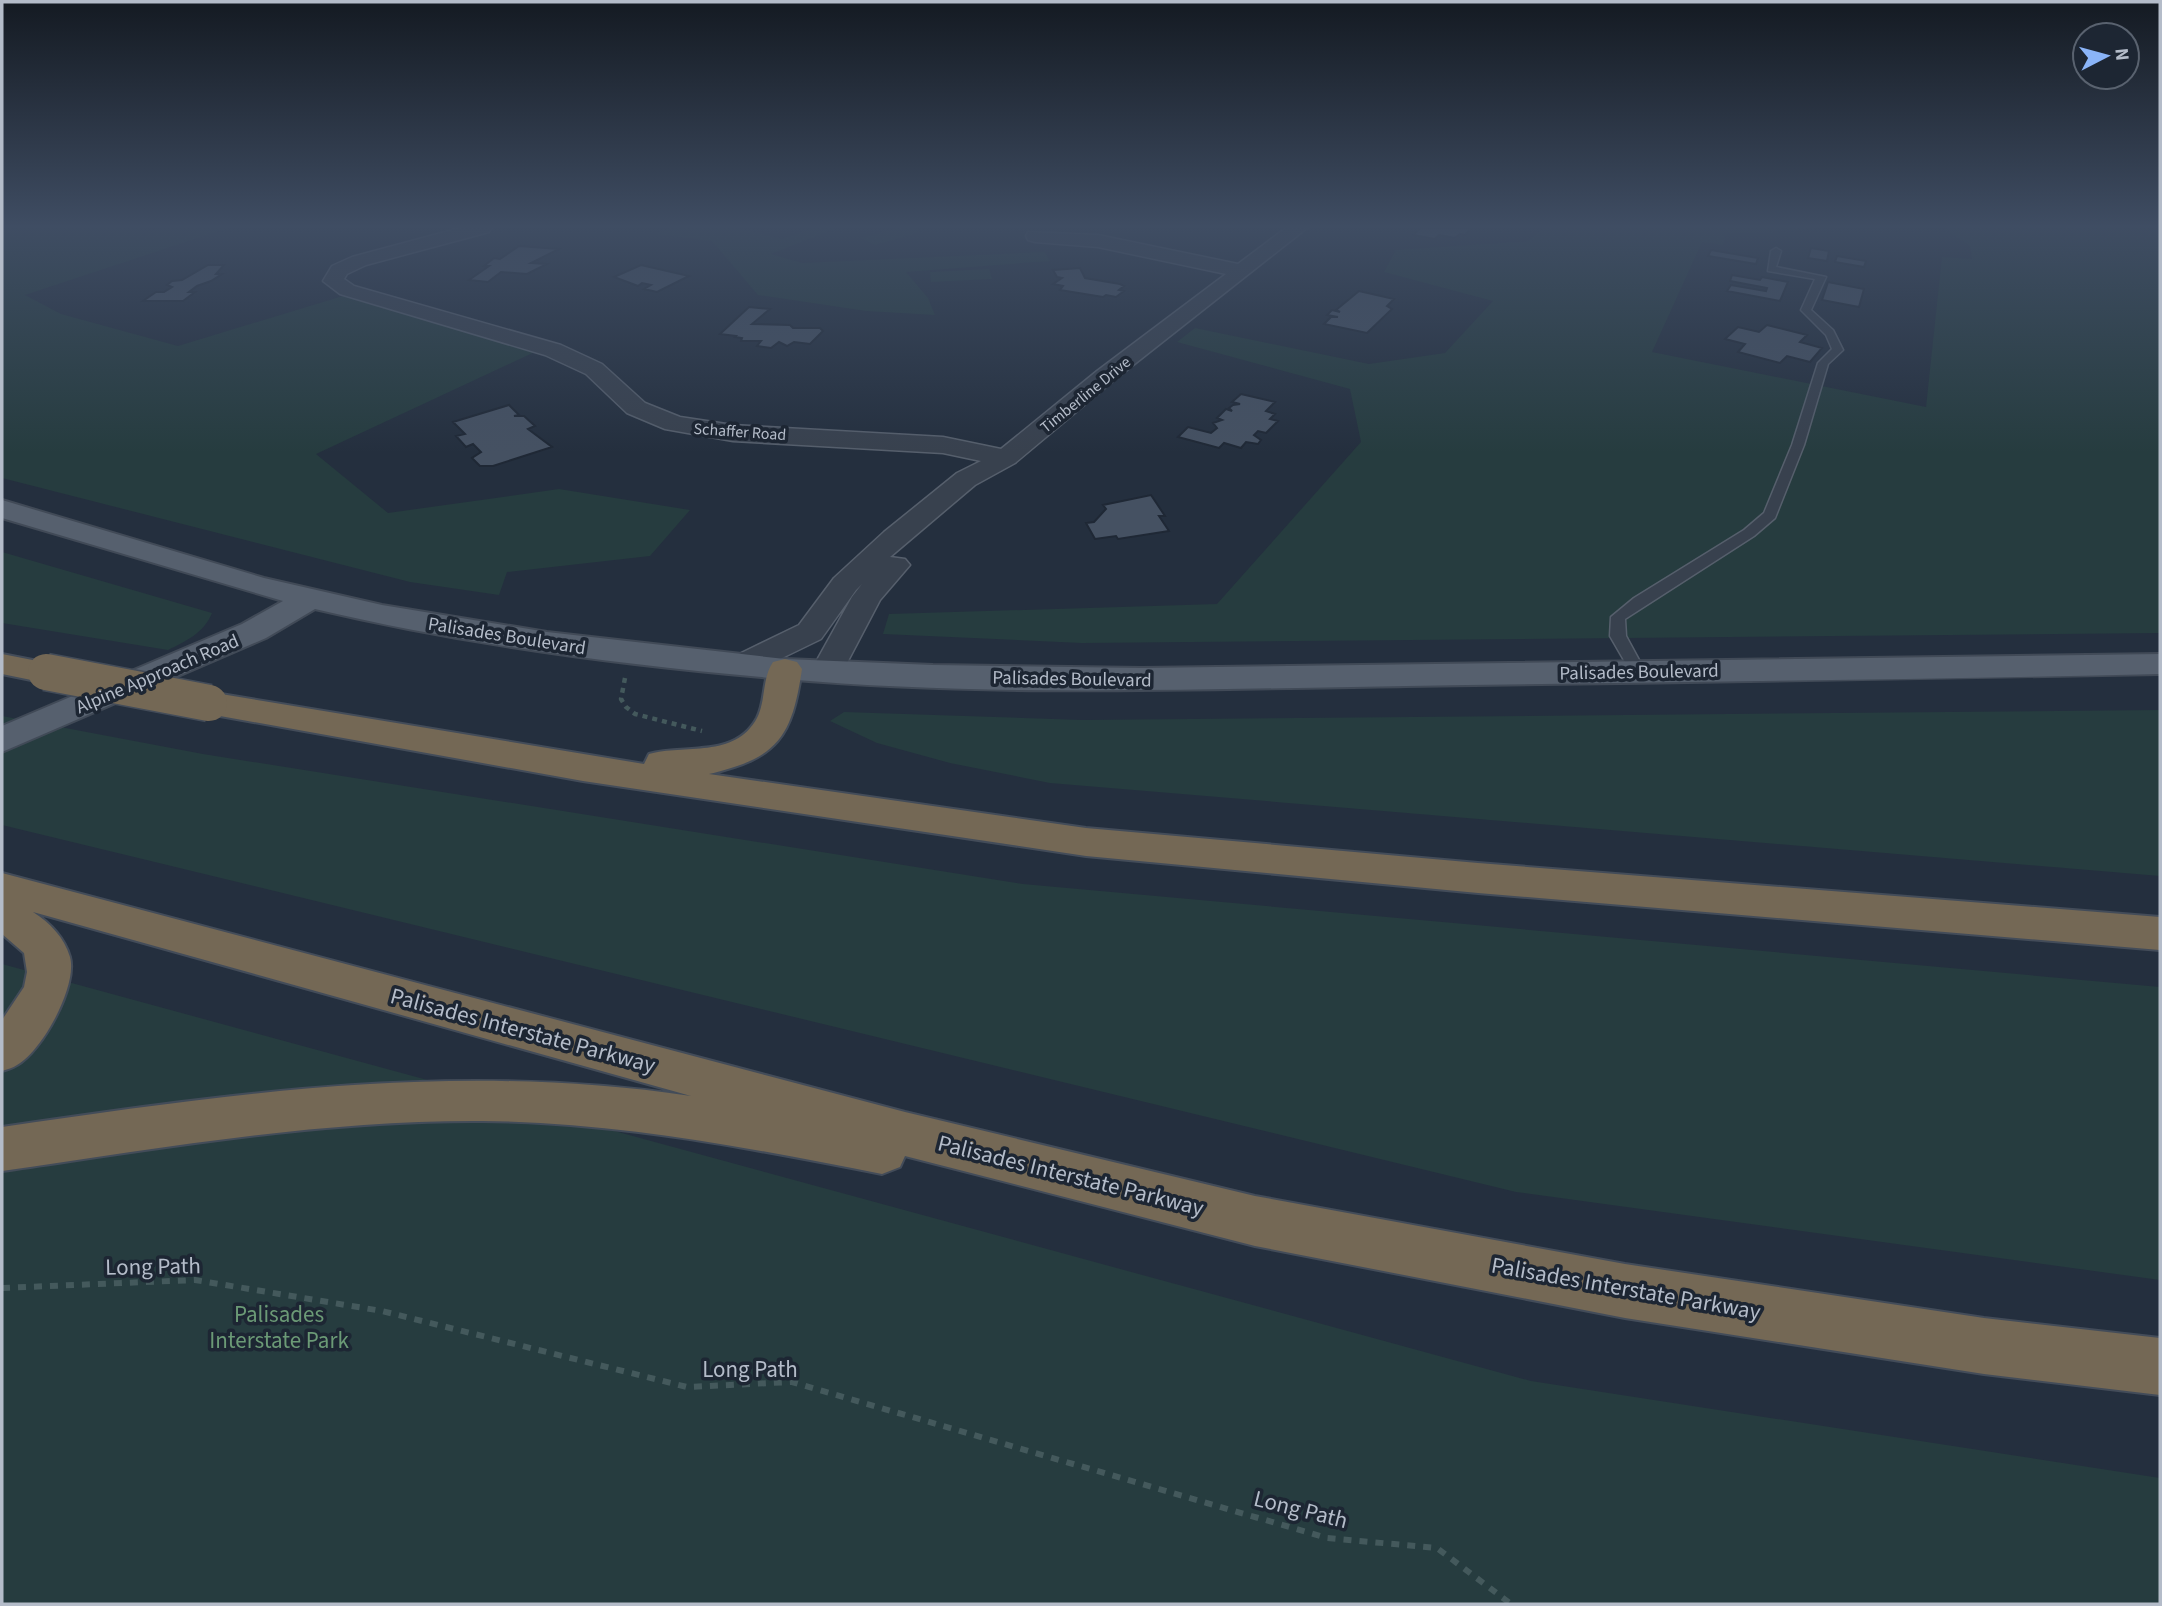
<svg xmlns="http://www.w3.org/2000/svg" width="2162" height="1606" viewBox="0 0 2162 1606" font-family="'Source Sans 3',sans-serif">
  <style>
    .green { fill: #263c3f }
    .building { fill: #455162; stroke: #1f2835; stroke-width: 2 }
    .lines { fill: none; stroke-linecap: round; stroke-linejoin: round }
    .service-casing { stroke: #565f6c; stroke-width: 3 }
    .minor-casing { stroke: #565f6c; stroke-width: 3 }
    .primary-casing { stroke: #414a57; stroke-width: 4 }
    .motorway-casing { stroke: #434c59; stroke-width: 4 }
    .path-far1 { stroke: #44595c; stroke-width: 4.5; stroke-dasharray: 5 5; stroke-linecap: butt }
    .path { stroke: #44595c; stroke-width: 6; stroke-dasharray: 8 8; stroke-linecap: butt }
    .service { fill: #38414e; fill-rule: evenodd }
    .minor { fill: #38414e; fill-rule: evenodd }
    .primary { fill: #56606e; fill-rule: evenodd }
    .motorway { fill: #746855; fill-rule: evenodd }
    .motorway-bridge-casing { stroke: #434c59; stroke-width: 39; stroke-linecap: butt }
    .motorway-bridge { stroke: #746855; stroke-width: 36 }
    .labels { text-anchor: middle; stroke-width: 7; stroke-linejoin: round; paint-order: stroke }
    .far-street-label { font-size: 16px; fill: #b4bcc9; stroke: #1d2633 }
    .street-label { font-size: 19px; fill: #b4bcc9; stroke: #1d2633 }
    .near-street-label { font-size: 23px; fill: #b4bcc9; stroke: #1d2633 }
    .near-park-label { font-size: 23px; fill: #6b9a76; stroke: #1d2633 }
  </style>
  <rect width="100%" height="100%" fill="#242f3e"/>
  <!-- green -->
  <path class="green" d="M2,228h137l4,3 20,-3h65l-203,67 36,19 117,32 168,-51 193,55 -223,104 72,59 171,-24 131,21 -40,46 -143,16 -8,23 -89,-13 -408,-104z
    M670,228h70l42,11 32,-11h22l-65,26 31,9 243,-11 5,9 -144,11 22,26 7,17 -69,-4 -108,-16 -46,-54 -57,-7z
    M896,228h17l8,4 -46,13 -14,-7z
    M1543,228h282l-99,6 -3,11 -21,-3 -50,110 274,55 16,-150 30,2 -2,-13 -26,-18h216v405l-1078,10 -199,-9 6,-20 328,-10 144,-162 -11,-53 -173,-47 18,-14 174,36 76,-11 48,-52 -109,-29 12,-22 133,-9z
    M989,269l3,10 -61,3 -1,-10z
    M2,552l210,61c-8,20 -26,28 -44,37l-166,-27z
    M2160,710v166l-1110,-93 -100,-20 -73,-20 -47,-22 14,-9 238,8z
    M2,716l201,38 820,130 1137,103v293l-644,-88 -1514,-367z
    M2,964l1529,417 629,97v126h-2158z"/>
  <!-- building -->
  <path class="building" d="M1421,228h51l-7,7 -5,-1 -5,4 -16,-3 -4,4 -22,-4z
    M519,246l40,3 -28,14 16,1 -20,10 -26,-2 -13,10 -19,-2 20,-14h-5l10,-8 6,1z
    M1811,248l18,3 -2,10 -19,-3z
    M1711,250l47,8 -2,6 -48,-8z
    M1837,256l29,5 -2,6 -29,-5z
    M208,265h16l-8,9h6l-11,7 -14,5 -8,6h6l-12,9h-40l13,-9h8l8,-5 -5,-2 5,-4 10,-1z
    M641,265l48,11 -32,16 -13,-3 7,-4 -9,-2 -4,3 -24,-9z
    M1080,268l5,10 35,6 4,2 -5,4 5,1 -8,6 -10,-2 -3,2 -43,-7 3,-4 -10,-2 9,-6 -5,-1 -4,-7z
    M1732,275l28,5 2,-3 26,5 -8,19 -53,-10 4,-6 35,6 1,-3 -37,-7z
    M1828,282l36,7 -5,18 -37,-7z
    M1359,291l35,8 -7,7 5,3 -25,24 -43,-9 7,-7h7l-11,-2 5,-5 8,2 -4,-2z
    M749,307l21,2 -18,15 38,1 3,3h27l3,3 -13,13 -16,-2 -7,4 -8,-4 -8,6 -14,-2 4,-5h-20l1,-3 -7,-1 1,-1 -16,-2z
    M1767,325l40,10 -7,7 22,6 -12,14 -23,-6 -7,7 -42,-11 7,-8 -20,-5 13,-12 21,5z
    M1241,394l34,8 -9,9 9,3 -5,5 8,2 -12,12 -8,-2 -4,4 7,5 -3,4 -12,-2 -5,6 -17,-5 -5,5 -41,-11 10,-10 23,6 6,-5 -4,-5 9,-3 -5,-2 9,-9 6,2 -3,-3 4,-3 7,-1 -8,-2z
    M509,405l10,10 -5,1h10l11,10 -7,3 24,18 -59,19h-13l-8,-8 9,-6 -8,-8 -7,3 -10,-11 9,-2 -12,-12z
    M1151,495l14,21h-6l10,15 -51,8 -2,-3 -21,3 -9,-16 8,-1 12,-13 -3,-4z"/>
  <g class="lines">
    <!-- service casing -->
    <g class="service-casing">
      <path id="service" d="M1776,248l5,3 -5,16 50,10 -15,33 22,20 10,20 -15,14 -24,81 -29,73 -21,18 -129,83 1,17 19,35 -3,3h-10l-22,-38 1,-19 23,-19 110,-68 20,-17 28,-68 26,-82 14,-14 -6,-14 -25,-25 14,-31 -47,-8 3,-20z"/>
    </g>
    <!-- minor casing -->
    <g class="minor-casing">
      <path id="minor" d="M460,228h31l-2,4 -123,33 -19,9 -3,5 10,7 207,59 41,19 43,39 35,14 53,8 210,12 58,12 96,-78 129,-97 -128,-27 -63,-5 -7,-2 -2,-4 2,-4 70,3 140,29 48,-36h21l-194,153 -98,82 -40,22 -85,72 15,2 5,6 -30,35 -41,78 -12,3 -12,-3 -4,-7 41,-74 10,-13 -6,6 -35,49 -68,33 -11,3 -11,-3 -5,-7 5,-7 68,-33 35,-47 50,-46 73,-59 24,-12 -38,-8 -210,-12 -68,-12 -38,-16 -41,-39 -41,-19 -205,-61 -17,-13 9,-15 20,-9z"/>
    </g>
    <!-- primary casing -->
    <g class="primary-casing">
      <path id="primary" d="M2,500l262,78 118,27 165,27 238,27 148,6 209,3 1018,-14v20c-251,6 -502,8 -753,12 -206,3 -418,11 -623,-7 -157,-13 -316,-34 -469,-70l-49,29 -264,114v-26l240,-102 41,-23 -281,-83z"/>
    </g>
    <!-- motorway casing -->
    <g class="motorway-casing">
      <path id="motorway" d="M2,654l56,11 5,7 -5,7 -12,4 -44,-9z
        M785,659l12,3 5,7c-10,68 -24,89 -93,105l377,54 392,35 682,54v33l-682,-57 -392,-37 -503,-75 -374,-67 -12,-3 -6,-8 6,-8 12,-3 435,72 5,-10c35,-10 86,5 108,-36 9,-18 5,-40 16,-56z
        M2,873l903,239 350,84 370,68 359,54 176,20v57l-176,-21 -359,-56 -370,-72 -350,-90 -5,11 -18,7c-132,-26 -265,-52 -400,-53 -161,-1 -321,27 -480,50v-44c234,-34 452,-66 689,-31l-658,-184c17,11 31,25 37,45 8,29 -28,94 -53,108 -4,3 -10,4 -15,6v-51l22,-33 3,-15 -3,-19 -22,-19z"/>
    </g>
    <!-- path-far1 -->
    <path class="path-far1" d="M625,678l-4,21 5,8 9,7 67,17"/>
    <!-- path -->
    <path class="path" d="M2,1288l193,-8 187,31 305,76 105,-5 535,156 110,10 74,56"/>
    <!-- service -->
    <use href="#service" class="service"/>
    <!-- minor -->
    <use href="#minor" class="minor"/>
    <!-- primary -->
    <use href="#primary" class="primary"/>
    <!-- motorway -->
    <use href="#motorway" class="motorway"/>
    <!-- motorway-bridge casing -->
    <g class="motorway-bridge-casing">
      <path id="motorway-bridge" d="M46,672l163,31"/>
    </g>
    <!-- motorway-bridge -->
    <use href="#motorway-bridge" class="motorway-bridge"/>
  </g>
  <!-- sky -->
  <linearGradient id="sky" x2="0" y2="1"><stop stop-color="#141a22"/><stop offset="0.5" stop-color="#3f4d63"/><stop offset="1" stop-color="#3f4d63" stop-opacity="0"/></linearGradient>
  <rect width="2162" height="453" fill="url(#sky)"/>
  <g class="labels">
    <!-- far-street labels -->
    <g class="far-street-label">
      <text transform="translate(1085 394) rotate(-39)" y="6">Timberline Drive</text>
      <text transform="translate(740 431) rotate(4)" y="6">Schaffer Road</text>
    </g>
    <!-- street labels -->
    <g class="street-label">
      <text transform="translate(507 635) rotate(9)" y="7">Palisades Boulevard</text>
      <text transform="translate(1639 671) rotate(-1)" y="7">Palisades Boulevard</text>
      <text transform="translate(157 673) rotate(-23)" y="7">Alpine Approach Road</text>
      <text transform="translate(1072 678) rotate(1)" y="7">Palisades Boulevard</text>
    </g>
    <!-- near-street labels -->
    <g class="near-street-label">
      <text transform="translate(523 1030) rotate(15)" y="8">Palisades Interstate Parkway</text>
      <text transform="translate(1071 1175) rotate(14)" y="8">Palisades Interstate Parkway</text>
      <text transform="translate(153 1266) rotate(-1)" y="8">Long Path</text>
      <text transform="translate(1626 1288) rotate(10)" y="8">Palisades Interstate Parkway</text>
      <text x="750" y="1377">Long Path</text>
      <text transform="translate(1301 1509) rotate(14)" y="8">Long Path</text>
    </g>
    <!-- near-park labels -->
    <g class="near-park-label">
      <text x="279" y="1322">Palisades<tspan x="279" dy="26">Interstate Park</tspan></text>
    </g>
  </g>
  <!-- border -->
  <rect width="2162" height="1606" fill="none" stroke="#b4bcc9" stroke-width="7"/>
  <!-- north arrow -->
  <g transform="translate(2106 56) rotate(84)"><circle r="33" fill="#1d2633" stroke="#59626f" stroke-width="2"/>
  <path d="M0-5L12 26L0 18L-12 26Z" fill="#8ab4f8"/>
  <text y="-10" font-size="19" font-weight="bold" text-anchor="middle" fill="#b4bcc9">N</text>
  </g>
</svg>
